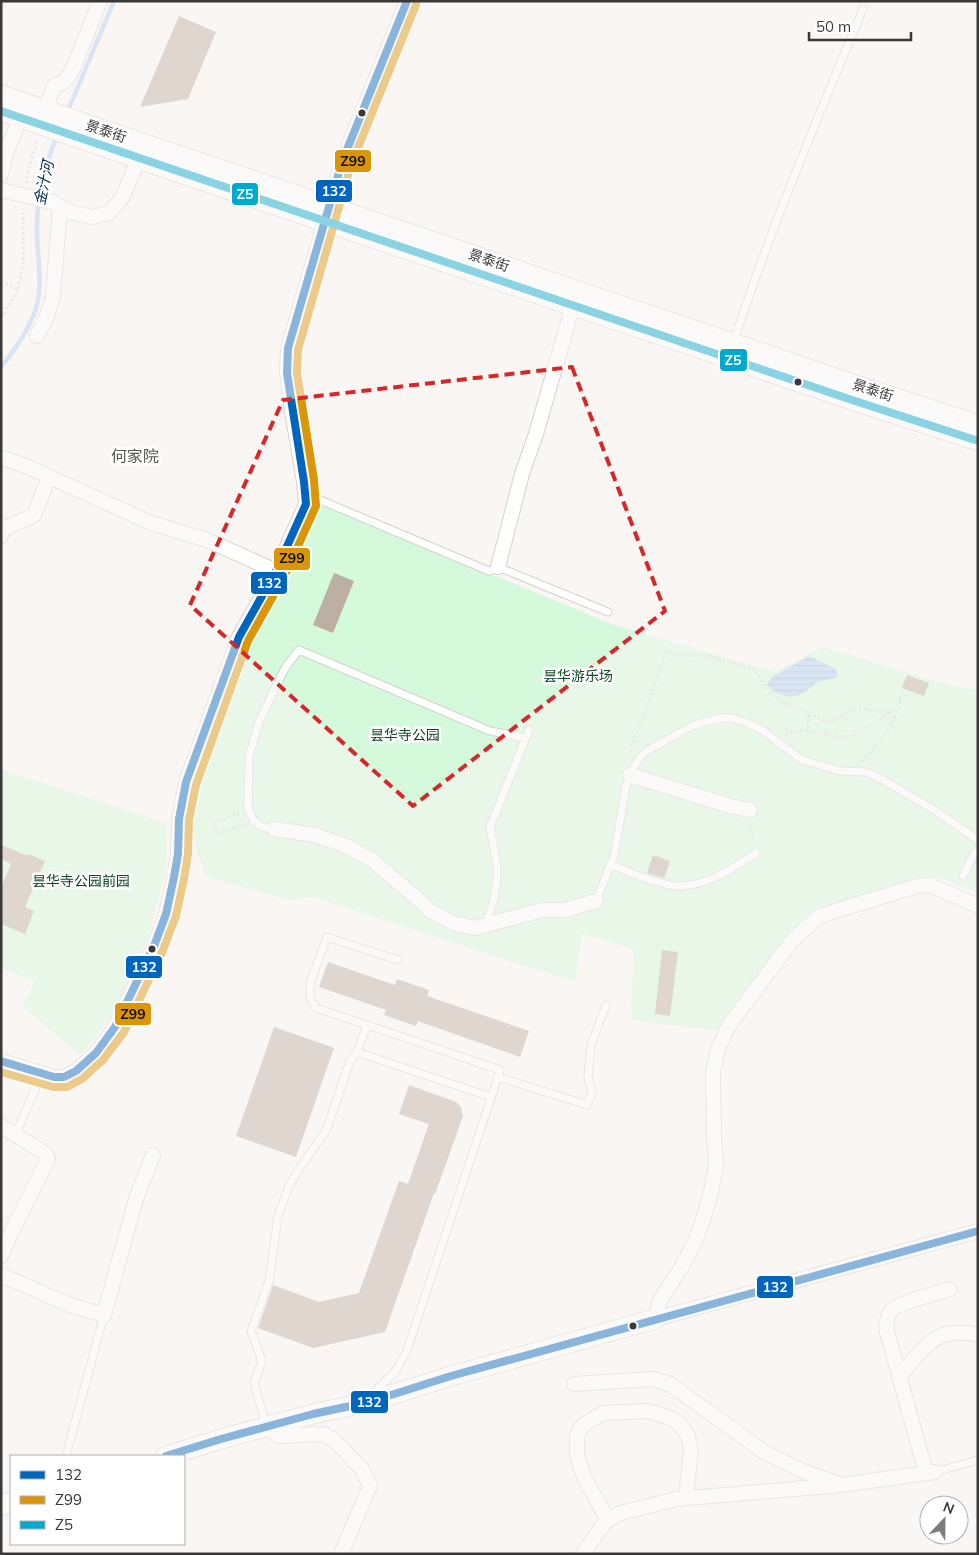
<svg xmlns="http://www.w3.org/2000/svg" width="979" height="1555" viewBox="0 0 979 1555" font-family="Mulish,'Noto Sans SC',sans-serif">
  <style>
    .park { fill: #d4f9db }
    .water { fill: url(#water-rules) }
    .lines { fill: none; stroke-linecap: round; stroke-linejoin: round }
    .stream { stroke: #b1d0f3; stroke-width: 4.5 }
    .building { fill: #bcafa3 }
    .lane-casing { stroke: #d4d2d0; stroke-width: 9 }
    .street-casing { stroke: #d4d2d0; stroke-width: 16 }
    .secondary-casing { stroke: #d4d2d0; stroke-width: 21 }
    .path { stroke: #d8d7d7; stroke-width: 2.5; stroke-dasharray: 2.5 2.5; stroke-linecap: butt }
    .lane { stroke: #fefefd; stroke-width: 7 }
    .street { stroke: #fefefd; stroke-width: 14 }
    .secondary { stroke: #fefefd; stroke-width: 19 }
    .bus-1-casing { stroke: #fff; stroke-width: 11 }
    .bus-2-casing { stroke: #fff; stroke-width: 11 }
    .bus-3-casing { stroke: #fff; stroke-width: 11 }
    .bus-1 { stroke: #0065bd; stroke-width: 8 }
    .bus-2 { stroke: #db9608; stroke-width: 8 }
    .bus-3 { stroke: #00a9ce; stroke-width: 8 }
    .marked { fill: none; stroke: #d62828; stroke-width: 4; stroke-dasharray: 10 6; stroke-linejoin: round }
    .bus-dot { fill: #3b3938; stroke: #fff; stroke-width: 2 }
    .labels { text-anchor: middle; stroke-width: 5; stroke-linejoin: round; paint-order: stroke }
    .street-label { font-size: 14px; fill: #3b3938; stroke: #fff }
    .park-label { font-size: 14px; fill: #0e4724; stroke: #fff }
    .water-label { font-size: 15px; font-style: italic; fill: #043057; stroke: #fff }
    .quarter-label { font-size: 16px; fill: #5b5553; stroke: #fff }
    .line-badge { stroke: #fff; stroke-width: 2 }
    .badge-label { font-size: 14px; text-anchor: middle; font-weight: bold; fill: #fff }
    .pale-badge-label { font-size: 14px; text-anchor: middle; font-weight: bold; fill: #111 }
  </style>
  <defs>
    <pattern id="water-rules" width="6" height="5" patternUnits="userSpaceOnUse" patternTransform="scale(1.25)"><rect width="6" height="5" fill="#b1d0f3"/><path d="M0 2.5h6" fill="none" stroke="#99b3d1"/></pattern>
  </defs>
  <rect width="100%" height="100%" fill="#f9f6f4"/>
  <!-- park -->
  <path class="park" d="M317,502l297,123 161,47 48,-25 115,35 40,8v203l-40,-16 -131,38 -52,62 -30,39 -7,15 -87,-11 3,-71 -52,-15 -7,48 -262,-85 -24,3 -83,-23 -12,-34 -4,-18 3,-25 10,-45 44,-120 17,-20z
    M1,770l166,53 -2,52 -16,58 -32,77 -37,46 -57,-50 12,-25 -34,-13z"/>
  <!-- water -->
  <path class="water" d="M809,656l27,13 2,8c-6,2 -14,3 -20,5 -5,3 -10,9 -16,12 -12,6 -26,1 -35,-9l5,-8z"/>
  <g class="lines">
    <!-- stream -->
    <path class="stream" d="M67,113l47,-112
      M1,367c14,-17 28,-37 35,-59 8,-26 0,-56 1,-83 0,-32 8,-60 20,-89"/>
  </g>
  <!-- building -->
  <path class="building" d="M179,16l37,16 -28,67 -48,8z
    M334,573l20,8 -21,52 -20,-8z
    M907,675l22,8 -5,13 -22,-8z
    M1,845l27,11 1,-2 16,7 -20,46 9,4 -9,23 -24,-10v-36l10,-24 -10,-5z
    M653,855l17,6 -6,17 -17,-5z
    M662,950l16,2 -8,64 -15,-2z
    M328,962l67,23 2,-6 32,11 -2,6 102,35 -9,26 -102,-36 -2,5 -32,-11 2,-5 -67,-23z
    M274,1027l60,21 -38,109 -60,-21z
    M409,1085l47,17 5,5 2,9 -28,78 -1,-1 -49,139 -72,16 -55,-20 15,-43 46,17 40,-9 40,-112 9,3 21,-60 -30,-10z"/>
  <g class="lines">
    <!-- lane casing -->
    <g class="lane-casing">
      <path id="lane" d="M733,344c37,-115 84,-224 130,-335
        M306,494l183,77 9,-4 110,45
        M274,829l-12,-2 -8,-6 -6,-12 1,-52 10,-35 26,-54 14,-18 191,81 27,5 8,3
        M611,865c19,7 52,22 71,21 28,-2 52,-18 74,-33
        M963,876l8,-17 7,-9
        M596,901l18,-45 12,-69 6,-17 9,-14 9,-7 44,-24 26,-7h12l16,5 14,7 40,30 38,11 26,1 12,5 58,34 42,29
        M486,925l8,-26 3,-20v-14l-7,-38 39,-97
        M367,1025l-51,-17 -6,-10v-15l17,-46 71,23
        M491,1097l-134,-45 10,-27 133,45 -2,7
        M15,1135l27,-61
        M372,1396l2,-4 20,-19 12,-20 92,-276 89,28 5,-13 -4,-15 3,-32 15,-40
        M266,1425l-12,-42 8,-22 -11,-30 18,-50 9,-65 11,-30 12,-20 25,-35 24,-70 7,-9
        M66,1456l38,-141
        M935,1472l43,-12"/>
    </g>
    <!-- street casing -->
    <g class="street-casing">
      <path id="street" d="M45,110l9,-24 10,-4 8,-11 28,-70
        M1,174l7,-27 13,-30
        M1,190l51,12 20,11 21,4 16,-4 13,-15 17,-39
        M37,336l10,-20 6,-20 7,-89
        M1,457l27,10 123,56 56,17 69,31
        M1,536l2,-7 31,-14 15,-38
        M498,567l24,-93 14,-40 37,-129
        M630,775l100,31 20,4
        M274,829l41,6 29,10 28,15 47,40 11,11 23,12 22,5 67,-18h23l31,-9
        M978,906l-48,-21 -13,1 -98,30 -27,25 -62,83 -11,22 -6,25 1,64 2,31 -5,26 -8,28 -10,26 -12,22 -21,32 -5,19 323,-88
        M1,1061l53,16h10l12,-6 20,-18 19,-26 39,-81 12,-32 8,-37 4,-23 1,-35 7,-37 53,-145 37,-66 30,-67 -2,-22 -13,-77 -4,-32 1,-25 54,-186 65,-161
        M1,1126l45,28 2,5 -36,72 -11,25
        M1,1275l69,30 34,10 32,-116 17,-44
        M900,1377c11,-15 30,-41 50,-44 9,-1 19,0 28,1
        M574,1384l79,-5 17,5 94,68 39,19 33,12
        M267,1427l11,9 46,-2 11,7 27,28 8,17 -29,68
        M926,1473l-40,-145c1,-6 1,-11 4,-16 5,-9 48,-19 60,-23
        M608,1520l-24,-43 -7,-21v-21l4,-7 5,-5 17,-10 45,-2 20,6 11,6 9,13 3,14 -5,48
        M583,1554l20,-29 5,-5 13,-7 56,-14 164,-14 94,-13"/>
    </g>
    <!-- secondary casing -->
    <g class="secondary-casing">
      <path id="secondary" d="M1,95l855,290 122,40
        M1,111l138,48 713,241 126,41
        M166,1456l55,-17 92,-25 56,-12 82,-26 204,-57
        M1,1505l10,-3"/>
    </g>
    <!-- path -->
    <path class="path" d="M26,183l1,-9 10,-33
      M1,281l17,8 -17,30
      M18,289l5,-25v-55
      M807,732l2,-17
      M785,734l15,-4 39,7 18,-2 33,-23 8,-1
      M630,752l37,-101 12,4 31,1 44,13 17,25 10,8 14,4 28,15h11l16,-10 15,-2 25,3
      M862,762c13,-14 27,-32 35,-50 3,-7 3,-15 6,-22
      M239,813l-26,10 4,11 29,-10
      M749,824l6,21"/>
    <!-- lane -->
    <use href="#lane" class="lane"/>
    <!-- street -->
    <use href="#street" class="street"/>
    <!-- secondary -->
    <use href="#secondary" class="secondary"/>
    <!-- bus-1 casing -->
    <g class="bus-1-casing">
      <path id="bus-1" d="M1,1061l53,16h10l12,-6 20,-18 19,-26 39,-81 12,-32 8,-37 4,-23 1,-35 7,-37 53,-145 37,-66 30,-67 -2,-22 -17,-109 1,-25 54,-186 65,-161
        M166,1456l55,-17 92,-25 56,-12 82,-26 527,-145"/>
    </g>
    <!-- bus-2 casing -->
    <g class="bus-2-casing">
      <path id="bus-2" d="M1,1072l52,15h14l15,-8 21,-19 21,-28 39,-82 13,-34 8,-37 4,-25 1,-34 7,-35 52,-144 37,-66 31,-69 -2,-26 -17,-107 1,-23 53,-185 65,-160"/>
    </g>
    <!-- bus-3 casing -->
    <g class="bus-3-casing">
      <path id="bus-3" d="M1,111l851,289 126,41"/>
    </g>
    <!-- bus-1 -->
    <use href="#bus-1" class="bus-1"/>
    <!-- bus-2 -->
    <use href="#bus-2" class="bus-2"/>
    <!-- bus-3 -->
    <use href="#bus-3" class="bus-3"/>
  </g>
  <!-- marked area -->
  <path d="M0 0H979V1555H0ZM572,367l93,244 -252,195 -223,-201 93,-205z" fill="#f9f6f4" fill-opacity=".55" fill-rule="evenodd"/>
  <path class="marked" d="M572,367l93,244 -252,195 -223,-201 93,-205z"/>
  <!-- markers -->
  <g class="bus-dot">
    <circle cx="362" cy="113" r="4.5"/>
    <circle cx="798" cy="382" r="4.5"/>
    <circle cx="152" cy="949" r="4.5"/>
    <circle cx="633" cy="1326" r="4.5"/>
  </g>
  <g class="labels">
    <!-- street labels -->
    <g class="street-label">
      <text transform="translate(106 131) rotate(19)" y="5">景泰街</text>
      <text transform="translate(489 260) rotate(19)" y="5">景泰街</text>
      <text transform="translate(873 390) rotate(18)" y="5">景泰街</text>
    </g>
    <!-- park labels -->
    <g class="park-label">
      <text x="578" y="681">昙华游乐场</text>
      <text x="405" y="740">昙华寺公园</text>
      <text x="81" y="886">昙华寺公园前园</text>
    </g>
    <!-- water labels -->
    <g class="water-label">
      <text transform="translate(44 183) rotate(-78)" y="5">金汁河</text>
    </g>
    <!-- quarter labels -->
    <g class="quarter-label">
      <text x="135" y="462">何家院</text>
    </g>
  </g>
  <g class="line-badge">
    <rect x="334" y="149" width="38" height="24" rx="5" fill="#db9608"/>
    <rect x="315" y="179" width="38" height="24" rx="5" fill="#0065bd"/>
    <rect x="231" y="182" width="28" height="24" rx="5" fill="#00a9ce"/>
    <rect x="719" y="348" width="29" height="24" rx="5" fill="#00a9ce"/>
    <rect x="273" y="547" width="38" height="24" rx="5" fill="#db9608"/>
    <rect x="250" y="571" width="38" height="24" rx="5" fill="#0065bd"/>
    <rect x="125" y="955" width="38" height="24" rx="5" fill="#0065bd"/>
    <rect x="114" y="1002" width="38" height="24" rx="5" fill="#db9608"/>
    <rect x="756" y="1275" width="38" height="24" rx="5" fill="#0065bd"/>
    <rect x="350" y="1390" width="39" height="24" rx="5" fill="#0065bd"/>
  </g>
  <g class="badge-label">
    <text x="334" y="196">132</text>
    <text x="245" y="199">Z5</text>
    <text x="733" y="365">Z5</text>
    <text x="269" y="588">132</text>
    <text x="144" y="972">132</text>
    <text x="775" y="1292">132</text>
    <text x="369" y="1407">132</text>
  </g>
  <g class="pale-badge-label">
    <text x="353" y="166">Z99</text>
    <text x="292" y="563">Z99</text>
    <text x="133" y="1019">Z99</text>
  </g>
  <!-- border -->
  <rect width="979" height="1555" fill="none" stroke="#3b3938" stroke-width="5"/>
  <!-- legend -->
  <rect x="10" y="1455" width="175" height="90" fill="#ffffff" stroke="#b1b0af"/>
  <rect x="20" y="1471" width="25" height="8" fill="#0065bd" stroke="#b1b0af"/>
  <text x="55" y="1480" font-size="15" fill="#3b3938">132</text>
  <rect x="20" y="1496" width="25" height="8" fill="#db9608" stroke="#b1b0af"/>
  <text x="55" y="1505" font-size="15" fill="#3b3938">Z99</text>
  <rect x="20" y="1521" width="25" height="8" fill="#00a9ce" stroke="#b1b0af"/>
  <text x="55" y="1530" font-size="15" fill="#3b3938">Z5</text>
  <!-- north arrow -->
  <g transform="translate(944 1520) rotate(22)"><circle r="24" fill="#ffffff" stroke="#b1b0af"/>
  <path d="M0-4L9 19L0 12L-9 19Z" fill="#7e7b7a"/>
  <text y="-8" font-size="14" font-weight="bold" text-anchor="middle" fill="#3b3938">N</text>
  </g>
  <!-- scale -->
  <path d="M809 32v8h102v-8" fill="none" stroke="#3b3938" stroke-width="2.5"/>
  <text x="816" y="32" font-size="15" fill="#3b3938" stroke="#ffffff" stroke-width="4" paint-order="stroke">50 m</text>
</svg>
